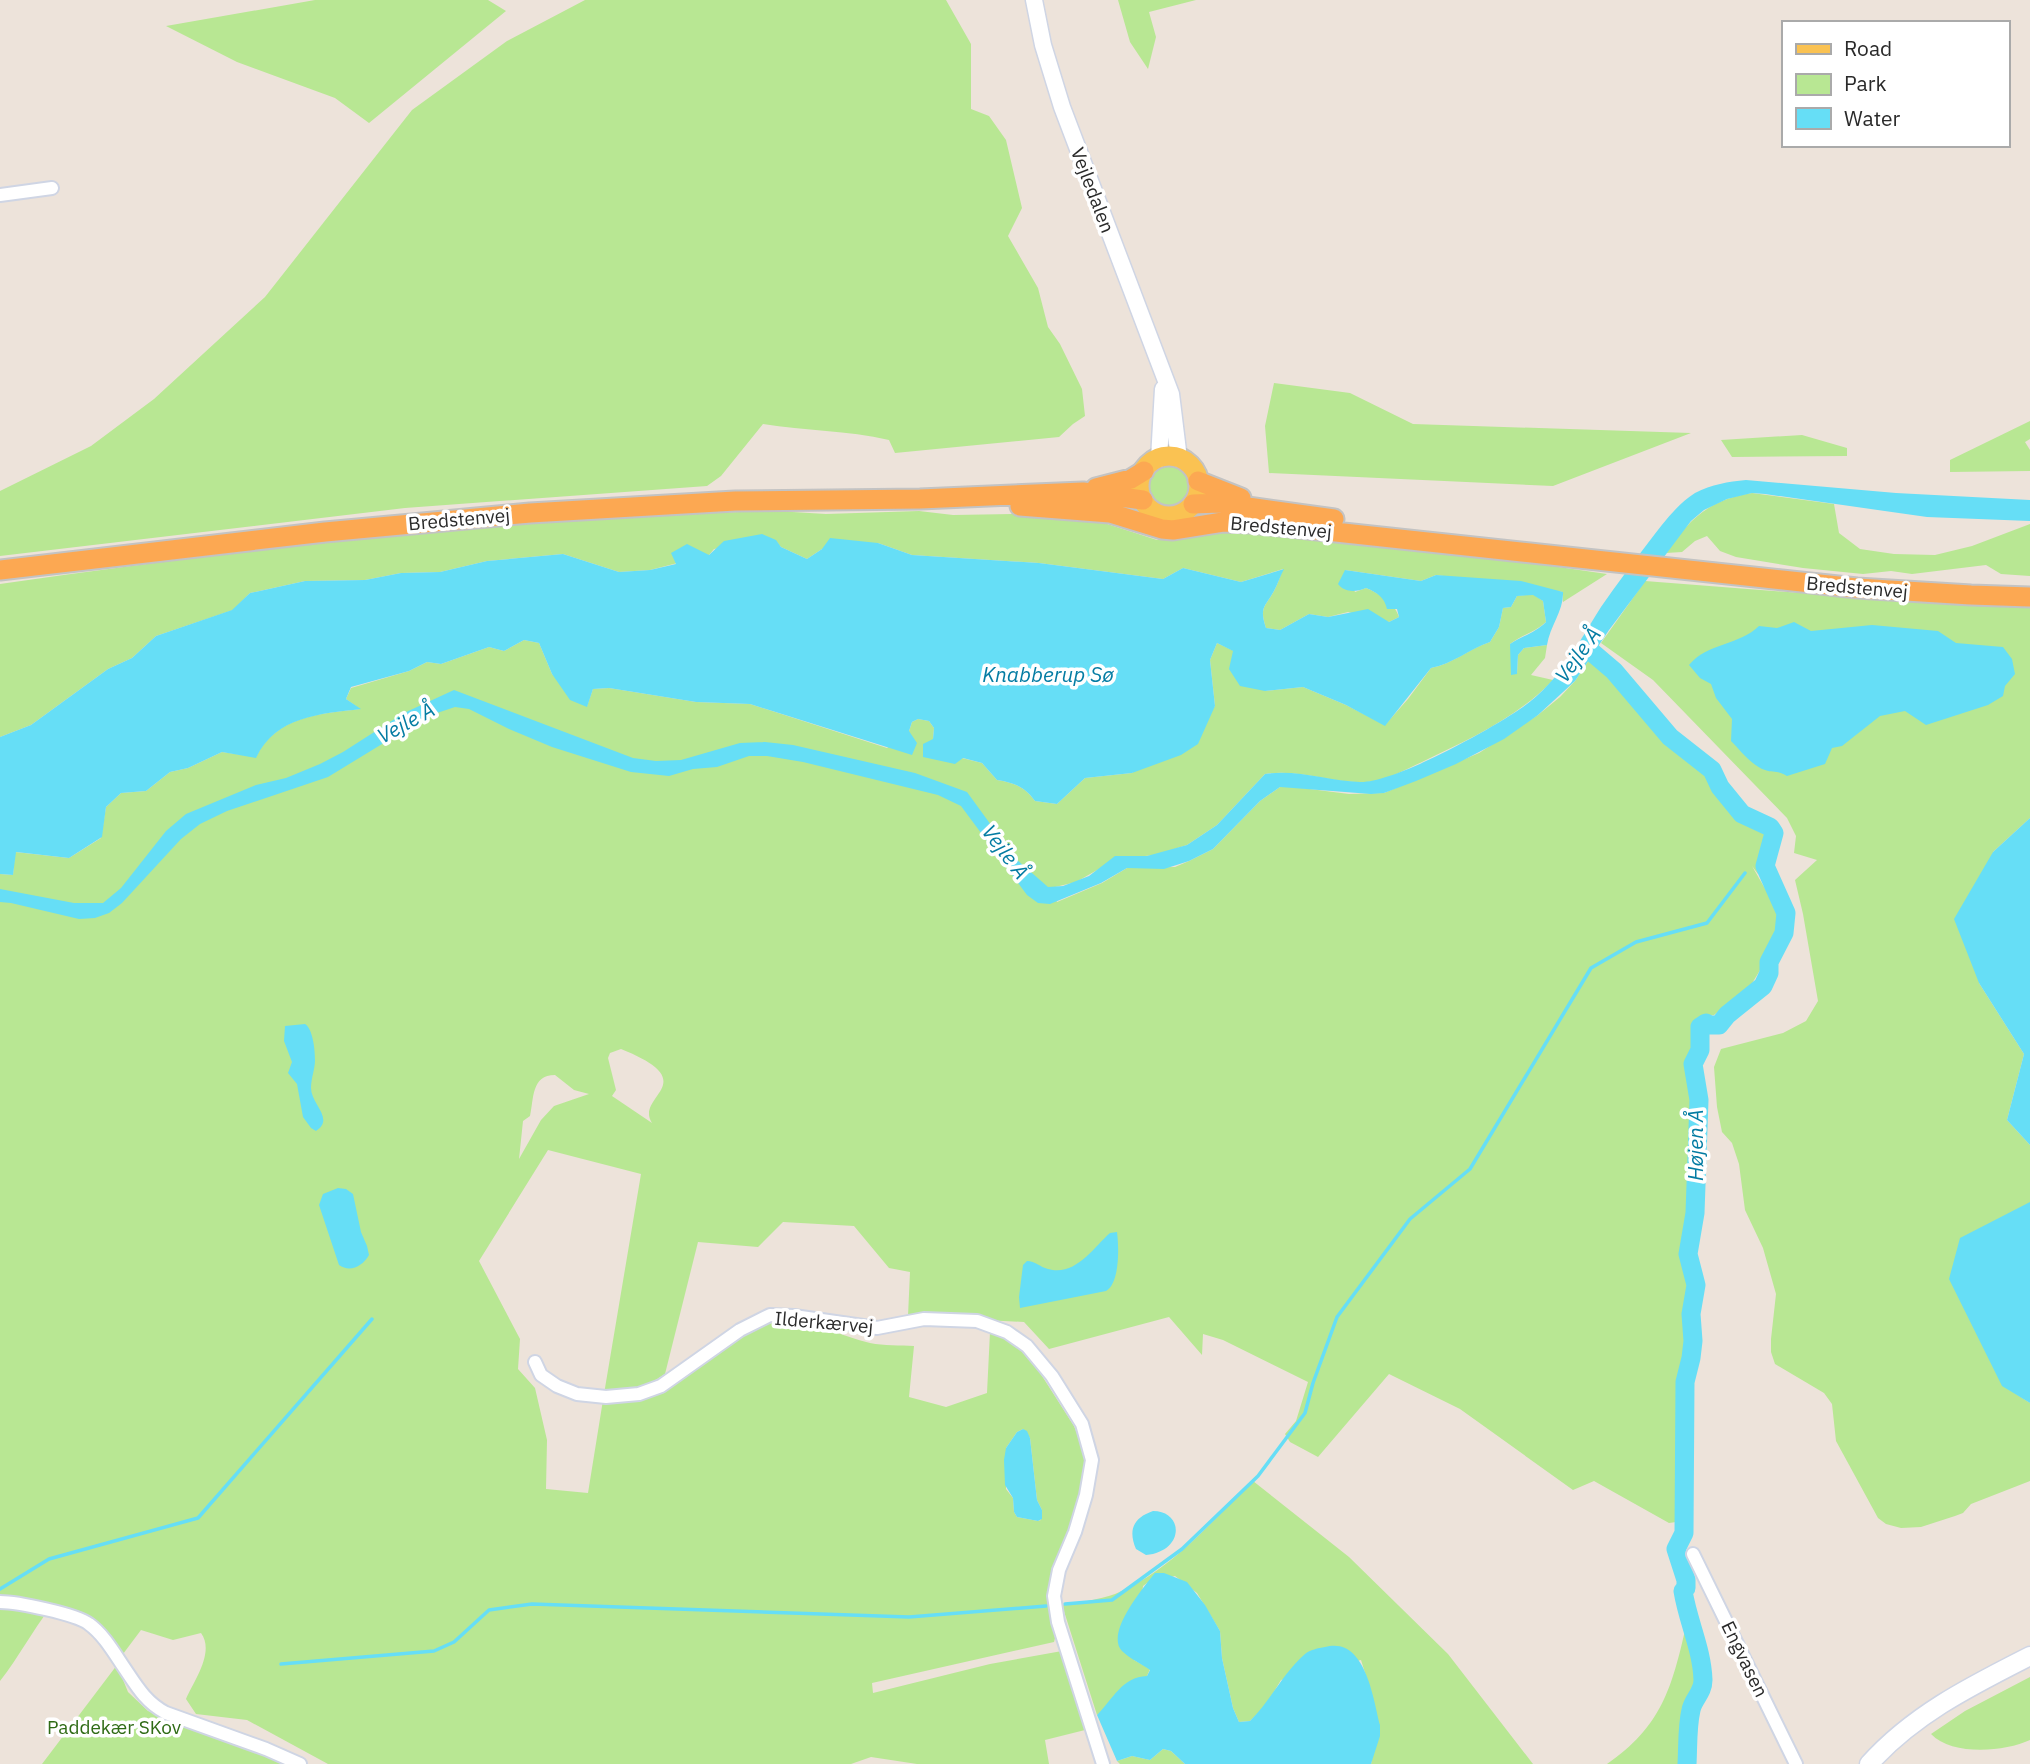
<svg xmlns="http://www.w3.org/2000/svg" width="2030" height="1764" viewBox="0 0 2030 1764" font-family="'IBM Plex Sans',sans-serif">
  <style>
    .green { fill: #b8e793; fill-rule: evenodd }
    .water { fill: #66def6 }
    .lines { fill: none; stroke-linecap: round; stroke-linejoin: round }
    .stream { stroke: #66def6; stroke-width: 3.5 }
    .river { stroke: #66def6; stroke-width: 19 }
    .minor-casing { stroke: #cfd5e4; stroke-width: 16 }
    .tertiary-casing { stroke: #cfd5e4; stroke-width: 19 }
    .secondary-casing { stroke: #cfd5e4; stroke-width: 21 }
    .primary-casing { stroke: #c3c3c3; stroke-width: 23 }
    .trunk-casing { stroke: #c3c3c3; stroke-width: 23 }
    .minor { stroke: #fff; stroke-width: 12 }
    .tertiary { stroke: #fff; stroke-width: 16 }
    .secondary { stroke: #fff; stroke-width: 18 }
    .primary { stroke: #fac252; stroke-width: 19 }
    .trunk { stroke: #fca852; stroke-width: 19 }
    .labels { text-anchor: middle; stroke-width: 7; stroke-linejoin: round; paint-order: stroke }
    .street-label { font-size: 19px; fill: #2a2a2a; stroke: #fff }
    .park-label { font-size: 19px; fill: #2f6b15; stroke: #fff }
    .water-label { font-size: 21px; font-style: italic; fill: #047ca3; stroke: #fff }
  </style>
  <rect width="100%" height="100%" fill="#ede3da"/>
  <!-- green -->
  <path class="green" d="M315,0h173l18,11 -137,112 -34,-25 -98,-36 -71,-36z
    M585,0h361l25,44v65l18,7 17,24 16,68 -14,28 30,52 10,39 12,17 22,45 3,27 -12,8 -14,13 -164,16 -6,-13c-42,-10 -84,-9 -126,-16l-42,52 -14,10 -302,22 -405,48v-65l91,-45 63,-47 111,-102 147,-187 95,-69z
    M1118,0h78l-47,12 7,25 -8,32 -18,-27z
    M1274,383l76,10 63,31 278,9 -138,53 -284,-13 -4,-47z
    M2030,421v18l-5,3 5,8v21l-80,1v-12z
    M1802,435l45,13v8l-115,1 -11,-17z
    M1146 486a23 23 0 1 1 46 0a23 23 0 1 1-46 0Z
    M1752,493l82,11 5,29 21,16 34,5 41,1 37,-9 58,-22v52l-29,-2 -15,-9 -74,9 -21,-3 -28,3 -60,-6 -67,-11 -16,-6 -13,-15 -12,5 -13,11 -16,1c24,-35 43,-53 86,-60z
    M776,511l50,3 93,-3 34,4 60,-1 88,8 56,18 68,-12 189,18 193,28 -44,28v-10l-127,-17 -15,6 -76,-11 10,22 11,-4c12,5 29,15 33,29l-10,5 -41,-10 -20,5 -19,-3 -29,16 -14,-2c-7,-21 -1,-21 8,-37 4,-7 6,-15 9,-22l-42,13 -58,-14 -20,11 -124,-16 -127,-8 -34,-12 -56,6 -15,10 -26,-12 -6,-7 -61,9 -5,6 -59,15 -31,2 -56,-18 -76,7 -47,11 -39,1 -36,7 -60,1 -55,12 -17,17 -77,26 -24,22 -24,11 -77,56 -31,12v-153c255,-36 518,-67 776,-73z
    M1645,581l310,24 75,1v212l-37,34 -14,131 45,71 -17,66 23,25v57l-28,183 28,18v78l-59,23 -8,9 -8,3 -34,11 -20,1 -15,-4 -8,-6 -42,-77 -4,-37 -8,-11 -49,-29 -4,-12v-13l5,-45 -13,-46 -18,-38 -6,-46 -7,-21 -10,-11 -5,-25 -3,-40 7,-18 62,-16 23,-12 12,-20 -15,-87 -8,-34 22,-20 -23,-7 2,-17 -9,-18 -134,-138 -52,-37z
    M1533,594l10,7 3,21c-11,10 -24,13 -36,22l7,30 1,-19 6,-7 23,-3 -2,13 -14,17 22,5c-36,38 -85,60 -131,82 -17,8 -37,19 -55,20 -34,2 -68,-14 -102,-8l-48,51 -30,20 -31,10 -22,2 -28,8 -30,17 -25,6 6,14 45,-19 25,-15 48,-1 14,-6 24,-12 47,-48 20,-14h14l55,7 35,-1 95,-40 59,-38 22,-18 15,-16 18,-27 72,82 41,38 27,40 31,16 1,16 -7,28 -6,-8 15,26 12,8v32l-11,14 -6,21 -11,18 -37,30 -9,1 -9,11 4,23 -7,14 6,36v39l-4,74 -7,41 8,31 -5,29 2,27 -2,17 -6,24 -2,139 -14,2 -75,-42 -21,9 -113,-81 -71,-35 -71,83 -28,-15 -5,-8 11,-13 12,-39 -85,-42 -20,-6 -1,21 -33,-38 -120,32 -25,-27 -116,-6 2,-44 -21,-4 -35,-42 -71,-4 -25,25 -60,-5 -33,132 -27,17 -34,3 37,-220 -93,-24 -69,111 41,78 -2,30 17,19 12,52 -1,49 42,4 15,-93 26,1 125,-73c43,-17 75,5 116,15 14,3 30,2 44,3l-5,51 37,10 41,-14 3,-61 17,7 21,15 46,72 13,33 -14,61 -25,76 7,42 -1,4 -182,41 1,10 117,-29 72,-13 23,79 -40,10 4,24h-132l-46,-7 -20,7h-523l-81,-44 -51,-6 -10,-15c8,-18 29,-47 15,-66l-28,7 -32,-10 -18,24c-23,-35 -34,-37 -72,-47 -19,24 -32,50 -51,74v-807l13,1 2,-23 54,6 32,-20 5,-31 15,-14 25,-2 24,-19 18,-4 34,-16 34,5c20,-41 63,-43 104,-48l-14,-10 5,-11 58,-17 18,-9 14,2 48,-17 15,4 20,-11 15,3 13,31 35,32 6,-17 16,-1 87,14 54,2 137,44 22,-17 3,-9 6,-3 11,2 5,7 -1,11 29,19 20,5 15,17c18,3 28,7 38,21l22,3 28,-26 47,-5 79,-61 4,-6 -5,-46 7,-17 17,8 31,40 38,-4 43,18 39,20 23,-26 23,-31c22,-4 37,-19 59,-26l9,-15 4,-19 8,-1 6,-11zM621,1049c85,34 13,47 31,74l-40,-27 4,-6 -8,-32 2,-5zM555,1075l19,15 15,4 -35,12 -13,14 -22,39 4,-38 7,-5c4,-17 1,-41 25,-41zM1023,1429l7,9 7,62 5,10 -1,10 -3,1 -21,-4 -3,-5 -1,-14 -7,-9v-41l11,-16z
    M1253,1481l96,76 99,97 85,110h-162l2,-10 1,-52 -13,-42 -80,20 -15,25 -16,16 -11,1 -6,-14 -11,-50 -2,-27 -23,-38 -22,-17 -28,7 -4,3 -9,74 16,9 -3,7 -50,39 -35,-110c17,-3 37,-5 53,-11 56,-23 96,-72 138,-113z
    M1686,1626l17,24 4,23 -14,48 -2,43h-84c54,-37 65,-76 79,-138z
    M117,1665l11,27 20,19 140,53h-246z
    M2030,1677v63c-26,12 -78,16 -99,-6l34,-23z
    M1163,1749l8,2 14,13h-65l-3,-3 15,-5 18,4z"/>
  <!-- water -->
  <path class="water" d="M1746,480l150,13 134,7v21l-103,-4 -162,-23 -13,-1 -25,6 -23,11 -13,11 -82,109 -34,51 -37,34 -34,24 -48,25 -40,17 -32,12 -13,1 -91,-7 -20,14 -47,48 -24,12 -25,8 -37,-1 -26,15 -51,21 -12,-1 -11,-8 -66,-89 -23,-11 -135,-33 -36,-6h-18l-32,11 -24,2 -24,7 -38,-4 -79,-25 -43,-18 -40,-20 -14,-2 -27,9 -100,61 -101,34 -27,13 -19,15 -59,64 -13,10 -14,5 -16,1 -68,-16 -11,-1v-13l74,14h29l18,-15 45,-57 20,-17 70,-29 30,-7 34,-14 23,-12 61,-39 50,-23 179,68 23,3 25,-1 59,-17 25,-1 28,3 122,28 52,19 48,66 33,29 15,-1 26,-10 26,-20h32l40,-11 30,-20 48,-51c32,-5 64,7 95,8 35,1 133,-54 163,-75 37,-26 55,-64 78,-100 15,-22 31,-43 47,-64 14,-18 28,-38 47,-50 17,-9 33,-11 51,-13z
    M762,534l14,6 5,7 26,12 15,-10 8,-11 48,5 34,12 127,8 124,16 20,-11 58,14 43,-13c-4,7 -6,15 -10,22 -9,16 -15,16 -8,37l14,2 29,-16 19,3 40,-8 21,13 10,-5 -2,-8h-10c-3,-12 -9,-16 -21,-21 -10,4 -21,5 -28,-4l7,-14 76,11 15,-6 85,6 42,11c1,18 -13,34 -16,53l-23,3 -6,7 -1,19 -6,1 -1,-31c12,-8 25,-11 36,-22l-3,-21 -10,-6 -16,1 -6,11 -8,1 -4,19 -9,15c-21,7 -37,22 -59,26l-46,58 -39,-21 -43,-18 -38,4 -25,-5 -11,-17 4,-18 -16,-8 -7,17 5,46 -17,38 -17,11 -49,18 -47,5 -28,26 -22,-3c-10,-14 -20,-18 -38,-21l-15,-17 -19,-5 -8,6 -32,-7v-13l10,-5 1,-11 -5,-7 -11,-2 -6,3 -3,9 8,12 -5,12 -162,-51 -54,-2 -87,-14 -16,1 -6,18 -17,-7 -18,-26 -13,-31 -15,-3 -20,11 -15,-4 -48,17 -14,-2 -18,9 -58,16 -5,12 15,10c-41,5 -85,7 -105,49l-34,-6 -34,16 -18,4 -24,19 -25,2 -15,14 -4,30 -33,21 -53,-6 -3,23 -13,-1v-137l31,-12 77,-56 24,-11 24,-22 76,-26 18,-17 55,-12 60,-1 36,-7 39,-1 47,-11 76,-7 56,18 31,-2 26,-6 -5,-11 16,-9 22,11 15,-14z
    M1794,622l17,9 61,-6 66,6 18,12 47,4 9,12 3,15 -10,12 -2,10 -15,9 -62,20 -21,-14 -25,5 -38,30 -10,2 -7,16 -38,12c-10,-6 -13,-3 -22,-6 -13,-4 -25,-20 -34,-29l1,-22 -16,-21 -5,-14 -11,-6 -11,-13c18,-22 51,-20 70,-39l18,2z
    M2030,818v327l-23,-25 17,-66 -45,-71 -25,-64 39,-67z
    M305,1024c8,5 10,26 10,36 0,9 -4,18 -4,28 0,16 24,31 5,43l-5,-3 -8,-11 -6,-33 -9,-11 4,-11 -8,-21 1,-15z
    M338,1188l8,1 7,5 8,38 6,14 2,9c-6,11 -19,18 -30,10l-20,-60 4,-11z
    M2030,1202v201l-28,-17 -53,-107 11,-41z
    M1117,1232c2,15 3,51 -11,59l-86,17 -1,-11 4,-32 4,-4c8,0 13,6 21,8 27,8 45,-21 62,-36z
    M1023,1429l4,2 3,7 7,62 5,10v9l-4,2 -21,-4 -3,-5 -1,-14 -8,-13 -1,-25 2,-12 11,-16z
    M1153,1511c31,0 32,40 -7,44l-10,-6c-8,-19 -3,-31 17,-38z
    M1155,1573h9l23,9 18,23 15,26 2,27 11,50 6,14 11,-1c21,-21 33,-48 55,-67 5,-4 13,-6 20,-7 40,-11 48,50 55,78v11l-9,28h-186l-14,-13 -8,-2 -13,11 -18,-4 -15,5 -20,-46c16,-16 25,-38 50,-39l3,-6c-8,-6 -20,-11 -28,-19 -17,-18 21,-63 33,-78z"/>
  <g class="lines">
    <!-- stream -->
    <path class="stream" d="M0,1589l49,-30 149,-41 174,-199
      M1065,1604l47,-4 70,-51 76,-73 47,-63 8,-30 24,-66 73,-98 60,-50 121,-201 45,-26 71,-19 38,-50
      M281,1664l153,-13 20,-9 35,-32 43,-6 377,13 137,-11"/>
    <!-- river -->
    <path class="river" d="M1587,648l27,23 56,66 42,33 8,17 22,27 28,13 4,6 -9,33 21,47 -2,20 -15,29v11l-6,13 -36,29 -8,10h-9l-4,-2 -6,4v23l-7,14 6,36 -4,113 -7,41 8,31 -5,29 2,27 -2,17 -6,24 -1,151 -8,16 10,31v8l-3,3c5,31 19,58 20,89 0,13 -10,19 -12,30 -4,17 -3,37 -4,54"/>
    <!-- minor casing -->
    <g class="minor-casing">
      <path id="minor" d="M0,195l52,-7
        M535,1362l6,13 16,11 20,8 29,3 33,-3 22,-8 79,-56 30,-15 24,1 83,12 47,-9 53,2 30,11 20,14 25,30 30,48 10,36 -6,35 -11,37 -16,38 -5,26 4,26 45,142
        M1693,1554l103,210
        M0,1602c17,0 76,12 89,22 14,10 24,27 34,42 13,19 22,36 43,47l100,36 34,15"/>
    </g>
    <!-- tertiary casing -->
    <g class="tertiary-casing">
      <path id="tertiary" d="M1034,0l9,45 19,62 109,287 8,65
        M1159,459l4,-70"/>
    </g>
    <!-- secondary casing -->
    <g class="secondary-casing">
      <path id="secondary" d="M1869,1764c45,-50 102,-78 161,-108"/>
    </g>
    <!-- primary casing -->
    <g class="primary-casing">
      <path id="primary" d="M1139 486a30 30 0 1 1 60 0a30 30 0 1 1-60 0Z"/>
    </g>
    <!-- trunk casing -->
    <g class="trunk-casing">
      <path id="trunk" d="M1198,481l43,17
        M1096,488l35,-9 13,-8
        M1193,504l26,-1 115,16
        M1020,506l90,7 52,16 11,1 50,-8 28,1 606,65 114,7 59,2
        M0,570l325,-38 205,-19 205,-12 185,-2 163,-7 60,8"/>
    </g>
    <!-- minor -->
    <use href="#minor" class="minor"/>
    <!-- tertiary -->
    <use href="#tertiary" class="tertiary"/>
    <!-- secondary -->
    <use href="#secondary" class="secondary"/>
    <!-- primary -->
    <use href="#primary" class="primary"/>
    <!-- trunk -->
    <use href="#trunk" class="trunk"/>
  </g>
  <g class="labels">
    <!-- street labels -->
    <g class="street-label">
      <text transform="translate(1093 190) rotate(69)" y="7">Vejledalen</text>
      <text transform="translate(459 519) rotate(-5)" y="7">Bredstenvej</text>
      <text transform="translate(1281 527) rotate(5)" y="7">Bredstenvej</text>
      <text transform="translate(1857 587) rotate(5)" y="7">Bredstenvej</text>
      <text transform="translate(824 1322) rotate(5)" y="7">Ilderkærvej</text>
      <text transform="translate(1745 1659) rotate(64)" y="7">Engvasen</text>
    </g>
    <!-- park labels -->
    <g class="park-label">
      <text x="114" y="1734">Paddekær SKov</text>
    </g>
    <!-- water labels -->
    <g class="water-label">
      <text transform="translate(1578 655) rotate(-54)" y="7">Vejle Å</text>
      <text x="1048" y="682">Knabberup Sø</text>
      <text transform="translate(406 723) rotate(-29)" y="7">Vejle Å</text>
      <text transform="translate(1005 852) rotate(53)" y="7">Vejle Å</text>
      <text transform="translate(1696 1145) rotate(-90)" y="7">Højen Å</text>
    </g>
  </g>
  <!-- legend -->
  <rect x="1782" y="21" width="228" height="126" fill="#ffffff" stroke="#aaaaaa" stroke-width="2"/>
  <rect x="1796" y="44" width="35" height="10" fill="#fac252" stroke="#aaaaaa" stroke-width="2"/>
  <text x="1844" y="56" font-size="21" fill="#2a2a2a">Road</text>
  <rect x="1796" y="74" width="35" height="21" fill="#b8e793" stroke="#aaaaaa" stroke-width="2"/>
  <text x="1844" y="91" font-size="21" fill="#2a2a2a">Park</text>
  <rect x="1796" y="108" width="35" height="21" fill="#66def6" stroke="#aaaaaa" stroke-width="2"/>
  <text x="1844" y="126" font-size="21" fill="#2a2a2a">Water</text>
</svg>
